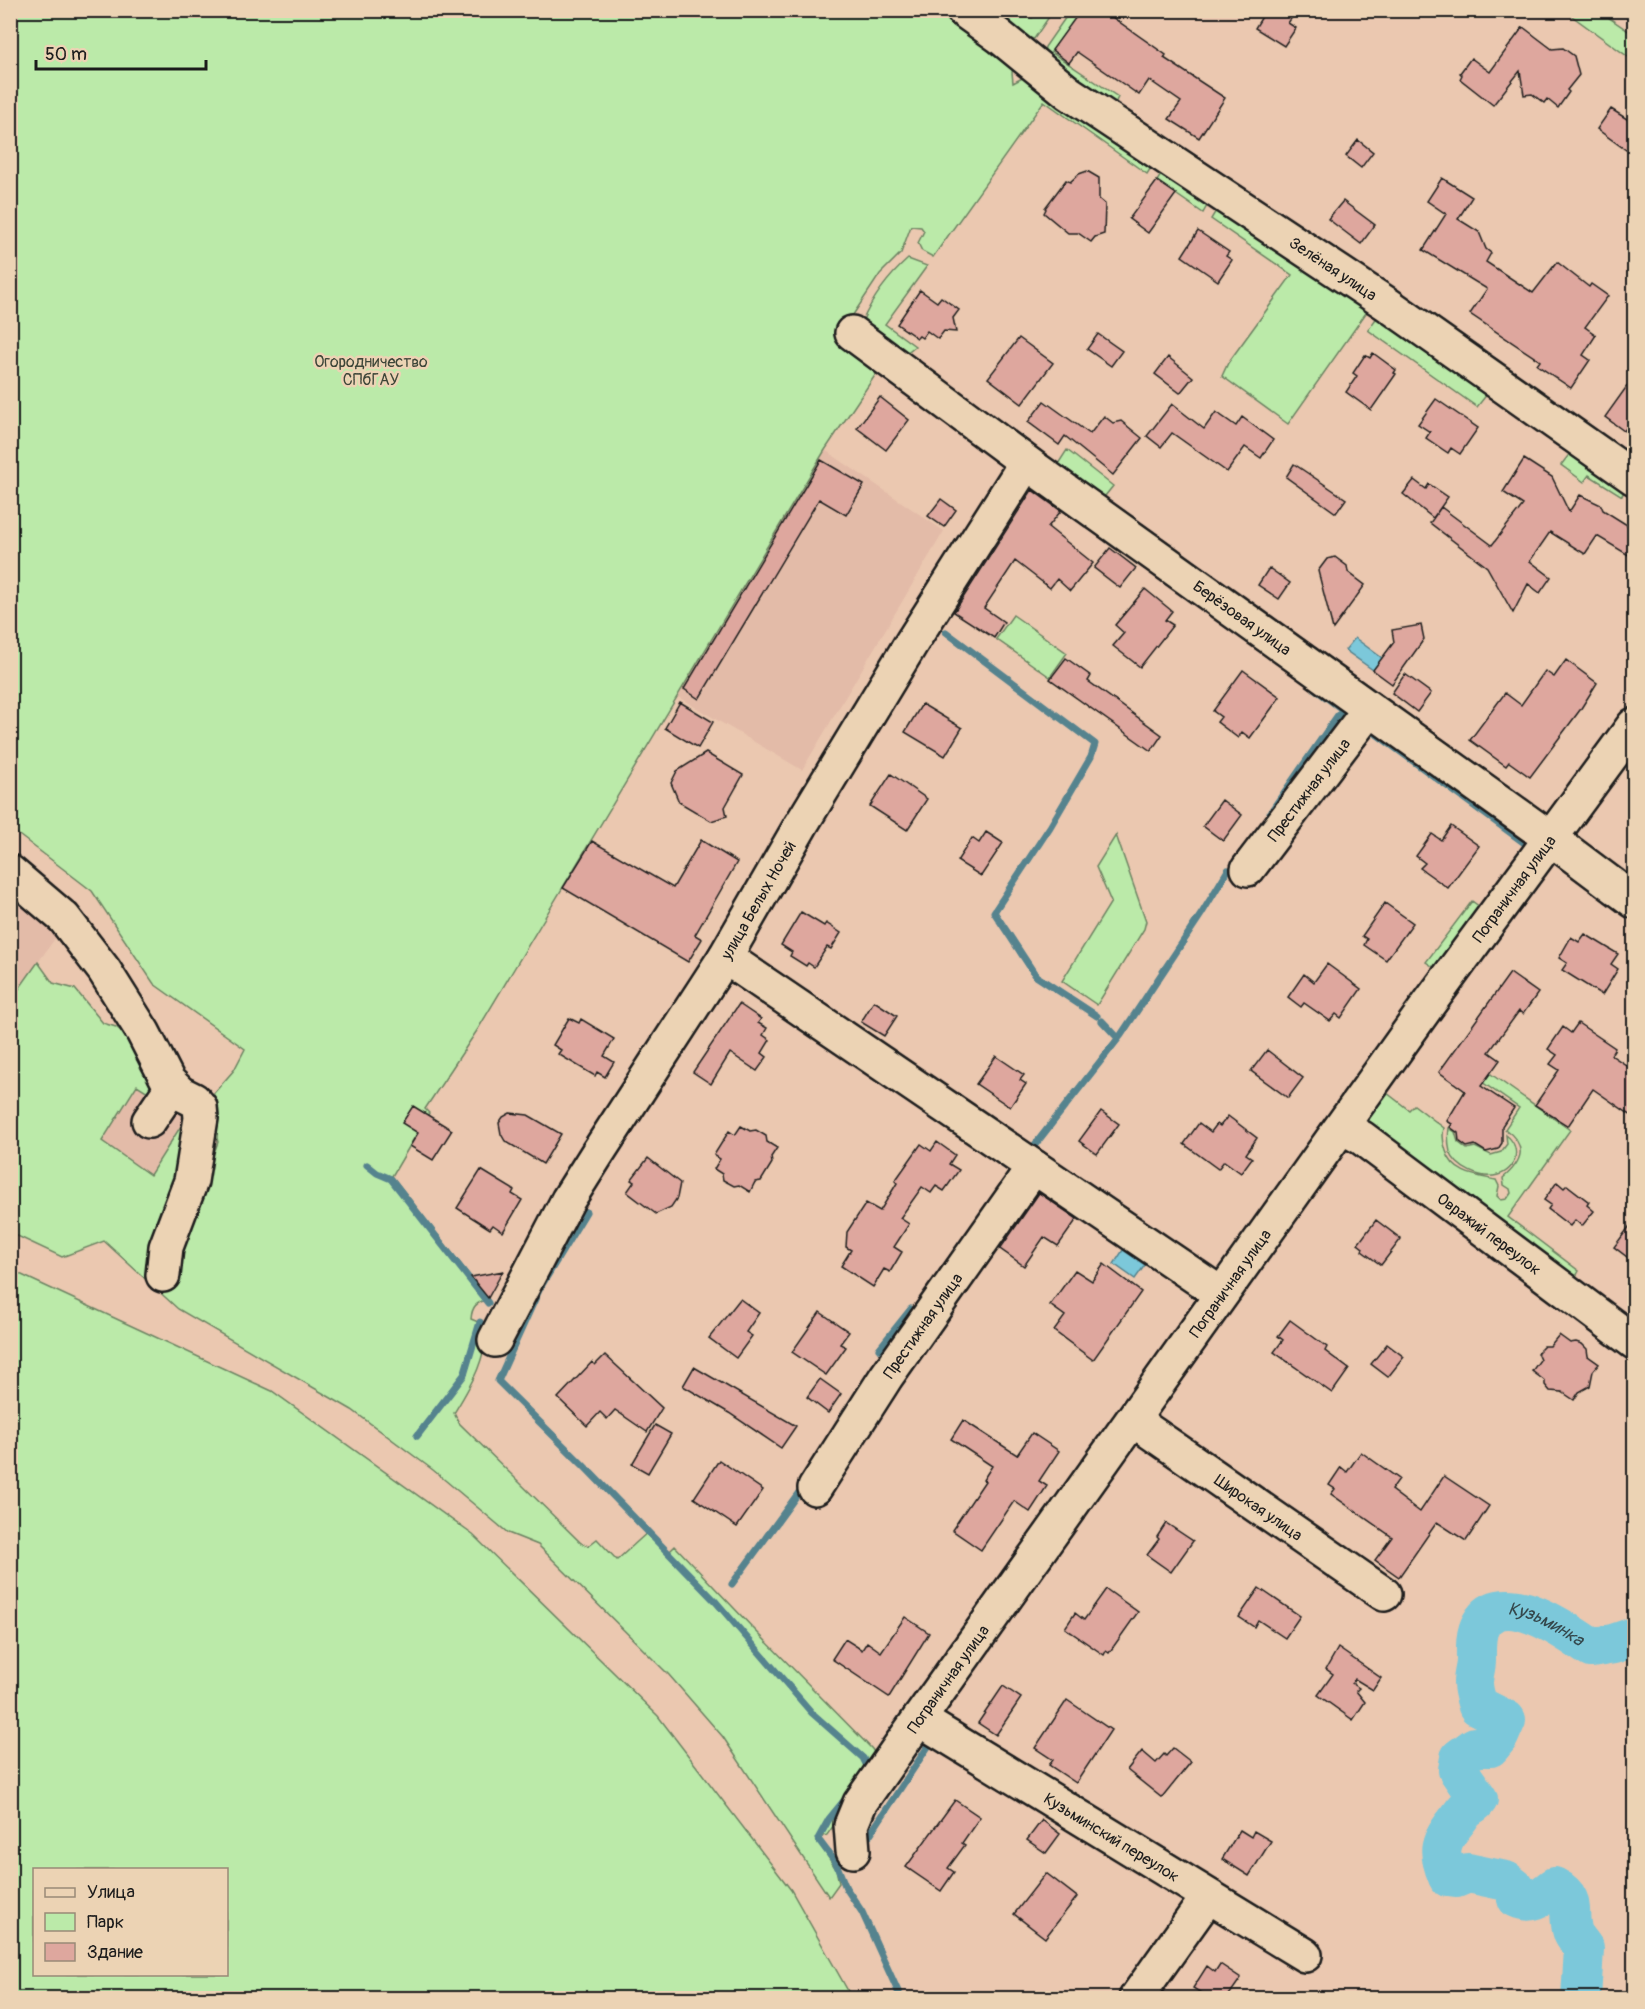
<svg xmlns="http://www.w3.org/2000/svg" width="1645" height="2009" viewBox="0 0 1645 2009" font-family="Pangolin,sans-serif">
  <style>
    .built { fill: #e3bba8 }
    .green { fill: #bbeaa9; stroke: #6c8362; stroke-width: 1.5; fill-rule: evenodd }
    .water { fill: #7bc8da; stroke: #55838e; stroke-width: 1.5 }
    .lines { fill: none; stroke-linecap: round; stroke-linejoin: round }
    .stream { stroke: #55838e; stroke-width: 7 }
    .river { stroke: #7bc8da; stroke-width: 40 }
    .building { fill: #dea79e; stroke: #1c1c1c; stroke-width: 1.5 }
    .minor-casing { stroke: #1c1c1c; stroke-width: 38 }
    .minor { stroke: #ecd3b4; stroke-width: 33 }
    .labels { text-anchor: middle; stroke-width: 5; stroke-linejoin: round; paint-order: stroke }
    .street-label { font-size: 16px; fill: #1c1c1c; stroke: #ecd3b4 }
    .park-label { font-size: 16px; fill: #3c4538; stroke: #ecd3b4 }
    .water-label { font-size: 18px; font-style: italic; fill: #34474c; stroke: #ecd3b4 }
  </style>
  <rect width="100%" height="100%" fill="#ebc8b0"/>
  <filter id="ink" filterUnits="userSpaceOnUse"><feTurbulence type="fractalNoise" baseFrequency=".0167" numOctaves="2"/><feDisplacementMap in="SourceGraphic" scale="12" xChannelSelector="R" yChannelSelector="G"/><feConvolveMatrix kernelMatrix="1 2 1 2 8 2 1 2 1" color-interpolation-filters="sRGB"/></filter>
  <g filter="url(#ink)">
    <!-- built -->
    <path class="built" d="M825,450l119,81 -142,239 -124,-73z
      M11,899l48,34 -48,67z
      M138,1085l48,33 -36,57 -49,-34z"/>
    <!-- green -->
    <path class="green" d="M978,10l24,18 5,-8 2,-9h13l10,7 5,-7h16l-19,28 -25,-6 8,26 -5,13 1,11 17,-9 122,92 -5,8 -103,-73 -111,156 -11,-6 -4,-8 6,-12 -3,-4 -10,-1 -10,27 -21,21 -39,59 37,38 -53,79 -347,579 -53,80 4,4 -37,63 96,123c-12,4 -16,7 -17,20l12,5c9,28 -15,66 -29,89l5,10 122,120 7,3 9,-7 20,21 32,-29 19,22 7,-7 77,81 120,122 7,11 -52,75 -11,4 20,30 3,14 -10,14 -106,-160 -54,-62 -131,-130 -30,-12 -75,-63 -81,-60 -174,-101 -74,-68 -42,16 -51,-24v-233l27,-38 15,21 22,6 28,34 13,4 15,12 28,60 -22,-14 -35,56 48,34 36,-57 20,38 8,-3 4,-11 -11,-41 27,-31 11,-21 -91,-65 -62,-93 -81,-62v-818z
      M1070,11h11l-30,41 67,45 -4,9 -70,-52 1,-7z
      M1565,11h34l35,24v26z
      M1164,170l44,34 -5,9 -46,-32z
      M1217,209l156,94 -85,121 -66,-48 6,-13 64,-88 -81,-56z
      M908,259l19,7 -42,58 30,22 -10,8 -43,-32c10,-23 27,-46 46,-63z
      M1380,313l108,80 -11,14 -109,-77z
      M1067,450l46,36 -12,15 -45,-34z
      M1571,452l53,39 -2,5 -33,-21 -5,7 -23,-17z
      M1013,615l54,38 -17,24 -54,-38z
      M1116,835l30,86 -2,8 -47,76 -35,-24 49,-79 -15,-35z
      M1472,901l13,10 -47,59 -12,-8z
      M1488,1072l82,58 -62,87 71,54 -9,16 -197,-147 -12,-24 16,-23h10l22,17 5,-5 30,23c-2,8 -1,15 2,23 7,23 30,25 50,29l3,6 -2,10 4,4 6,-1 4,-6 -1,-4 -6,-4 -1,-7c20,-17 25,-32 2,-49l14,-21 -37,-26z
      M1449,1128l6,4 3,10 9,7 8,-2 16,8 10,-3 6,-8 -1,-9c16,12 11,35 -8,40 -17,5 -42,-7 -48,-23 -2,-8 -2,-16 -1,-24z
      M11,1270l261,121 201,144 185,181 133,174 61,108h-841zM34,1870h192v104h-192z"/>
    <!-- water -->
    <path class="water" d="M1355,638l27,20 -9,12 -28,-20z
      M1123,1250l22,15 -10,14 -21,-15z"/>
    <g class="lines">
      <!-- stream -->
      <path class="stream" d="M1624,10l10,8
        M946,632l149,112 -4,13 -41,70 -56,85 42,64 61,40
        M1315,689l28,21
        M1375,733l152,112
        M1270,813l68,-98 7,-8
        M1102,1021l16,17
        M1034,1146l87,-111 81,-122 26,-43
        M367,1165l10,8 14,6 97,124
        M586,1212l-46,76 -42,93 86,85 132,136 96,111 51,45 3,6
        M879,1349l32,-40
        M417,1436l47,-61 16,-53
        M732,1584l73,-100
        M847,1797l-18,22 -11,20 18,24 10,25 16,24 39,86
        M863,1845l68,-103"/>
      <!-- river -->
      <path class="river" id="s1" d="M1581,1998l3,-49c-3,-5 -9,-11 -11,-16 -7,-20 5,-34 -19,-46 -13,10 -21,18 -37,11l-2,-10 -9,-7 -38,-8 -12,5 -8,-1c-10,-24 -10,-33 7,-54 4,-4 7,-11 12,-15 5,-4 7,-3 11,-9l-20,-29 2,-12 15,-11h15l9,-11 7,-16 -28,-14c-2,-7 -5,-15 -5,-23 0,-8 3,-15 3,-23 0,-11 -1,-26 5,-36 21,-39 87,8 110,24l22,-4 21,-7"/>
    </g>
    <!-- building -->
    <path class="building" d="M1081,10h21l64,45 -2,3 61,40 -26,40 -30,-19 12,-17 -32,-22 -10,15 -62,-43 -8,11 -17,-13z
      M1266,10h31l-9,13 8,5 -12,18 -29,-18z
      M1523,27l29,22 11,-1 11,8 5,19 -12,15 2,2 -11,16 -11,-9 -3,4 -12,-9 -8,1 -4,-24 -27,34 -33,-26 2,-4 -2,-2 11,-15 19,14z
      M1611,109l24,15v14l-9,12 -29,-21z
      M1358,140l15,12 -12,16 -15,-12z
      M1087,171l12,7v21l6,5 -1,30 -9,3 -4,5 -13,-9h-10l-24,-20 2,-4 -1,-1 21,-28 4,2 9,-8z
      M1442,178l30,19 -14,22 21,13 7,17 5,4 -5,9 47,31 24,-31 32,25 2,-3 17,12 -23,31 11,8 -13,20 7,5 -19,28 -34,-23 3,-4 -70,-47 17,-25 -64,-39 23,-36 -19,-13z
      M1157,181l19,13 -28,39 -19,-14z
      M1343,201l32,24 -14,19 -33,-25z
      M1198,231l31,21 -3,4 6,4 -14,21 -36,-25z
      M920,290l17,12 4,-5 18,13 -6,8 3,14 -12,-1 -6,8 -11,-8 -5,7 -3,-2 -2,2 -20,-14z
      M1098,334l24,17 -11,15 -24,-17z
      M1019,338l34,25 -31,41 -34,-26z
      M1373,353l23,17 -2,3 2,1 -25,36 -25,-18 11,-16 -4,-3 12,-18 5,3z
      M1168,357l25,20 -13,16 -25,-19z
      M1635,375v41l-11,15 -19,-14z
      M880,397l29,23 -23,30 -29,-22z
      M1436,399l42,29 -18,26 -9,-6 -3,5 -22,-15 4,-6 -12,-8z
      M1044,401l46,33 14,-18 9,7 8,-2 21,17 -29,37 -48,-39 -6,9 -31,-23z
      M1172,404l32,25 12,-17 20,14 6,-9 31,23 -12,18 -16,-11 -18,25 -55,-39 -11,14 -14,-11z
      M1524,459l28,18 17,35 11,-17 21,10 2,5 32,20v29l-38,-23 -12,18 -35,-22 -20,29 21,16 -11,16 -12,-9 -15,29 -26,-46 -57,-44 11,-16 51,38 31,-40 -20,-13z
      M821,460l43,25 -18,30 -27,-16 -120,200 -15,-10z
      M1294,464l52,35 -10,14 -50,-36z
      M1414,480l12,9 3,-5 19,13 -15,21 -30,-24z
      M1032,490l29,21 -13,16 45,36 -23,28 -13,-12 -7,9 -35,-27 -31,47 20,14 -10,16 -40,-26z
      M941,499l15,11 -12,17 -16,-11z
      M1110,548l26,20 -16,20 -26,-20z
      M1335,557l12,9 1,6 17,13 -32,44 -15,-58 9,-12z
      M1269,568l21,15 -11,16 -21,-14z
      M1145,589l27,22 -7,9 8,5 -33,42 -27,-21 11,-13 -9,-8z
      M1421,625l3,14 -32,45 -19,-14 21,-28 -2,-12z
      M1066,658l25,18 -3,5 74,54 -11,16 -101,-72z
      M1566,660l31,23 -17,27 -50,67 -21,-15 -3,4 -36,-26 35,-47 16,12 24,-34 9,6z
      M1243,670l37,27 -30,41 -8,-6 -4,6 -21,-16 4,-5 -8,-6z
      M1405,674l26,19 -14,19 -25,-19z
      M680,702l33,20 -15,26 -33,-20z
      M922,704l40,24 -17,28 -40,-24z
      M706,753l37,22 -18,32 2,9 -16,5 -32,-19 -8,-19 6,-12z
      M891,774l36,25 -20,31 -37,-24z
      M1222,800l20,15 -19,26 -20,-15z
      M1451,826l28,20 -31,42 -28,-20 5,-5 -9,-7 16,-22 9,6z
      M986,832l17,11 -22,33 -24,-15 15,-23 7,5z
      M701,840l36,22 -42,73 7,4 -14,23 -125,-74 29,-47 81,47z
      M1385,903l28,20 -27,37 -22,-15 3,-6 -5,-3z
      M801,912l23,14 2,-3 15,10 -10,16 -4,-2 -13,20 -6,-4 -2,3 -16,-10 2,-4 -11,-7z
      M1585,934l33,20 -7,10 7,5 -16,26 -40,-25 5,-7 -8,-5 12,-21 8,5z
      M1327,964l34,25 -20,29 -5,-4 -6,7 -26,-18 -3,4 -13,-10 16,-23 10,8z
      M1510,973l28,20 -15,21 -4,-3 -30,41 11,8 -19,26 33,22 -12,18v17l-4,6 -12,3 -11,-7 -8,2 -8,-6 -1,-8 -8,-6 2,-3 -5,-3 18,-30 -26,-19z
      M874,1001l23,15 -13,20 -23,-14z
      M739,1004l22,15 -3,4 9,5 -4,7 7,5 -8,13 5,4 -10,14 -27,-18 -19,31 -18,-12z
      M569,1018l10,5 2,-4 33,20 -10,17 10,6 -9,15 -8,-5 -2,4 -37,-22 3,-4 -8,-5z
      M1578,1023l37,25 -4,7 24,16v47l-42,-29 -25,37 -33,-21 24,-35 -9,-6 7,-9 -9,-6 15,-22 8,6z
      M1267,1050l36,28 -15,20 -37,-27z
      M996,1056l28,19 -4,5 6,4 -16,23 -34,-23z
      M413,1106l39,24 -19,30 -23,-14 8,-13 -16,-10z
      M1101,1111l18,13 -22,30 -18,-13z
      M510,1113l18,2 33,19 -18,30 -38,-23 -4,-7 -2,-11 4,-6z
      M1228,1116l29,22 -11,16 6,4 -11,15 -17,-12 -6,8 -34,-25 15,-21 12,9 6,-8 3,2z
      M741,1126l9,5 6,-1 10,6 1,6 10,6 -6,9 1,6 -11,18 -6,1 -5,10 -11,-7 -5,1 -11,-6 -1,-6 -8,-5 6,-10 -6,-4 15,-24 6,4z
      M937,1142l18,13 -6,9 10,6 -15,21 -8,-5 -5,7 -9,-6 -22,31 9,6 -15,23 8,5 -12,20 -6,-3 -11,18 -32,-21 10,-16 -5,-3 1,-15 19,-29 14,8 17,-28 -2,-2 26,-37 10,7z
      M648,1158l32,25 -3,15 -6,9 -15,7 -29,-22 7,-10 -3,-2z
      M481,1170l33,20 -2,4 10,6 -19,32 -10,-7 -3,4 -33,-21z
      M1557,1182l7,6 3,-3 22,17 -2,3 7,6 -12,15 -7,-6 -5,6 -22,-17 3,-4 -7,-5z
      M1039,1193l38,26 -19,27 -14,-9 -20,29 -24,-17z
      M1635,1219v44l-21,-16z
      M1376,1220l25,19 -20,26 -19,-14 1,-3 -5,-4z
      M1104,1264l37,28 -48,68 -39,-29 11,-15 -15,-11 25,-35 17,11z
      M503,1271l-15,27 -17,-21z
      M740,1299l19,14 -13,19 6,4 -16,22 -27,-20z
      M820,1312l29,20 -9,12 6,3 -20,28 -34,-23z
      M1290,1320l37,27 -2,4 24,18 -17,24 -58,-41 9,-12 -5,-4z
      M1559,1335l11,8 6,-1 6,2 5,5 1,7 11,8 -6,7 -3,15 -11,6 -5,8 -12,-8 -12,-1 -5,-6v-4l-13,-10 8,-11 -3,-7 7,-7h6z
      M1387,1344l17,13 -16,20 -17,-13z
      M605,1355l57,53 -15,24 -32,-22 -8,9 -7,-7 -13,14 -29,-28 34,-36 3,3z
      M694,1367l102,59 -15,22 -52,-35 -46,-27z
      M820,1379l21,15 -13,19 -21,-16z
      M963,1420l54,35 15,-22 27,18 -20,30 8,5 -17,26 -16,-11 -33,49 -29,-20 33,-49 -2,-1 9,-14 -41,-27z
      M655,1425l16,9 -23,39 -16,-9z
      M1361,1452l38,27 -8,11 29,22 24,-36 45,30 -23,35 -29,-19 -38,55 -24,-17 17,-23 -61,-43 4,-5 -6,-4 12,-18 6,5z
      M719,1460l44,30 -26,37 -43,-29z
      M1166,1523l27,18 -22,31 -24,-17 12,-16 -2,-2z
      M1259,1588l41,28 -15,22 -27,-18 -4,7 -15,-10z
      M1106,1589l32,23 -29,41 -3,-2 -2,4 -39,-27 10,-15 9,7z
      M905,1617l24,16 -40,64 -57,-38 13,-20 17,11 5,-8 14,10z
      M1338,1648l43,30 -8,12 -18,-11 -3,4 7,5 -3,3 9,11 -12,18 -35,-25 15,-21 -7,-5z
      M1003,1686l18,12 -25,37 -18,-12z
      M1067,1700l44,30 -35,53 -27,-18 4,-5 -18,-12z
      M1173,1748l18,14 -29,36 -35,-28 15,-19 14,12 8,-9 2,2z
      M955,1800l25,17 -18,26 3,2 -17,23 6,4 -13,19 -35,-24z
      M1042,1820l18,14 -14,19 -19,-13z
      M1240,1830l11,7 3,-6 17,10 -22,35 -27,-17z
      M1046,1873l31,24 -32,41 -31,-24z
      M1220,1964l21,14 -14,20h-18l-16,-10 14,-22 8,6z"/>
    <g class="lines">
      <!-- minor casing -->
      <g class="minor-casing">
        <g id="minor">
          <path id="s2" d="M963,10l36,26 70,57 318,211 247,174"/>
          <path id="s3" d="M852,333l182,135 516,370 84,63"/>
          <path id="s4" d="M1248,869l121,-159"/>
          <path d="M10,872l54,46 40,52 39,62 25,49 12,12 14,7 6,7 1,11 -10,63 -25,66 -3,28"/>
          <path d="M725,957l496,337"/>
          <path d="M149,1121l23,-34"/>
          <path id="s5" d="M1342,1127l20,11 272,204"/>
          <path id="s6" d="M495,1340l73,-140 29,-46 128,-197 76,-132 111,-183 114,-179"/>
          <path id="s7" d="M1133,1420l251,174"/>
          <path id="s8" d="M815,1488l71,-111 148,-210"/>
          <path id="s9" d="M919,1719l386,236"/>
          <path id="s10" d="M853,1851l-2,-26 9,-22 59,-84 509,-714 206,-280"/>
          <path d="M1136,1998l72,-101"/>
        </g>
      </g>
      <!-- minor -->
      <use href="#minor" class="minor"/>
    </g>
  </g>
  <g class="labels">
    <!-- street labels -->
    <g class="street-label">
      <text dy="6" stroke="none"><textPath href="#s2" startOffset="452">Зелёная улица</textPath></text>
      <text dy="6" stroke="none"><textPath href="#s3" startOffset="483">Берёзовая улица</textPath></text>
      <text dy="6" stroke="none"><textPath href="#s4" startOffset="100">Престижная улица</textPath></text>
      <text dy="6" stroke="none"><textPath href="#s10" startOffset="1174">Пограничная улица</textPath></text>
      <text dy="6" stroke="none"><textPath href="#s6" startOffset="513">улица Белых Ночей</textPath></text>
      <text dy="6" stroke="none"><textPath href="#s5" startOffset="182">Овражий переулок</textPath></text>
      <text dy="6" stroke="none"><textPath href="#s10" startOffset="688">Пограничная улица</textPath></text>
      <text dy="6" stroke="none"><textPath href="#s8" startOffset="195">Престижная улица</textPath></text>
      <text dy="6" stroke="none"><textPath href="#s7" startOffset="153">Широкая улица</textPath></text>
      <text dy="6" stroke="none"><textPath href="#s10" startOffset="202">Пограничная улица</textPath></text>
      <text dy="6" stroke="none"><textPath href="#s9" startOffset="226">Кузьминский переулок</textPath></text>
    </g>
    <!-- park labels -->
    <g class="park-label">
      <text x="371" y="367">Огородничество<tspan x="371" dy="18">СПбГАУ</tspan></text>
    </g>
    <!-- water labels -->
    <g class="water-label">
      <text dy="6" stroke="none"><textPath href="#s1" startOffset="638">Кузьминка</textPath></text>
    </g>
  </g>
  <!-- margin -->
  <rect width="1645" height="2009" fill="none" stroke="#ecd3b4" stroke-width="36"/>
  <rect x="18" y="18" width="1609" height="1973" fill="none" stroke="#1c1c1c" stroke-width="2" filter="url(#ink)"/>
  <!-- legend -->
  <rect x="33" y="1868" width="195" height="108" fill="#ecd3b4" stroke="#998a77" stroke-width="1.5"/>
  <rect x="45" y="1888" width="30" height="9" fill="#ecd3b4" stroke="#998a77" stroke-width="1.5"/>
  <text x="87" y="1898" font-size="18" fill="#1c1c1c">Улица</text>
  <rect x="45" y="1913" width="30" height="18" fill="#bbeaa9" stroke="#998a77" stroke-width="1.5"/>
  <text x="87" y="1928" font-size="18" fill="#1c1c1c">Парк</text>
  <rect x="45" y="1943" width="30" height="18" fill="#dea79e" stroke="#998a77" stroke-width="1.5"/>
  <text x="87" y="1958" font-size="18" fill="#1c1c1c">Здание</text>
  <!-- scale -->
  <path d="M36 60v9h170v-9" fill="none" stroke="#1c1c1c" stroke-width="3"/>
  <text x="45" y="60" font-size="18" fill="#1c1c1c" stroke="#ecd3b4" stroke-width="4.5" paint-order="stroke">50 m</text>
</svg>
